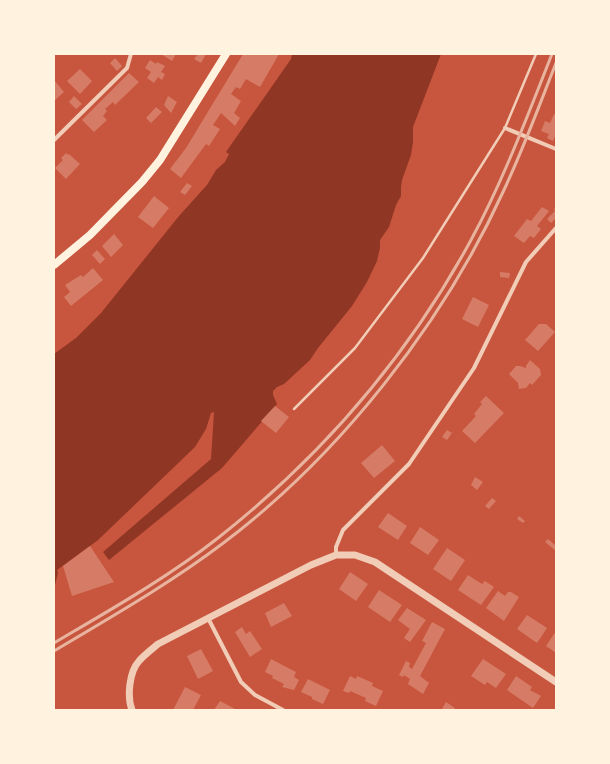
<svg xmlns="http://www.w3.org/2000/svg" width="610" height="764" viewBox="0 0 610 764" font-family="'Fira Sans Condensed',sans-serif">
  <style>
    .water { fill: #8f3625 }
    .building { fill: #d67c66 }
    .lines { fill: none; stroke-linecap: round; stroke-linejoin: round }
    .service { stroke: #f1ccb7; stroke-width: 2.5 }
    .minor { stroke: #f1ccb7; stroke-width: 4 }
    .tertiary { stroke: #f1ccb7; stroke-width: 7 }
    .primary { stroke: #fff3e0; stroke-width: 8 }
    .rail { stroke: #e9b49f; stroke-width: 3 }
  </style>
  <rect width="100%" height="100%" fill="#c8553d"/>
  <!-- water -->
  <path class="water" d="M292,54h149l-28,73v15l-2,13 -9,25 -1,7v9l-5,9 -7,22 -9,13v8l-3,13 -10,21 -15,24 -34,42 -8,12 -26,24 -7,3 -4,4v4l4,9 -55,64 -113,92 -6,-8 108,-93 3,-47 -3,1 -5,16 -11,18 -97,93 -41,30 1,3 -4,16v-235l22,-16 25,-25 78,-97 28,-31 9,-15 9,-8 4,-8 -3,-2 65,-93z"/>
  <!-- building -->
  <path class="building" d="M161,54h15l-4,7z
    M198,54h8l-5,9 -7,-4z
    M243,54h36l-19,33 -14,-8 -6,10 -4,-2 -5,7 10,7 -7,12 6,5 -5,8 -14,-13 -8,12 7,4 -11,17 -3,-2 -25,34 -11,-9 16,-21z
    M115,58l7,8 -5,5 -7,-8z
    M150,60l6,4 1,-2 8,4 -4,6 4,2 -3,6 -4,-3 -4,6 -7,-5 4,-6 -6,-4z
    M80,69l12,12 -12,13 -13,-13z
    M129,73l10,9 -24,23 -2,-3 -8,7 2,2 -4,5 4,4 -13,12 -12,-12z
    M54,80l10,12 -10,9z
    M74,96l8,8 -6,5 -7,-7z
    M168,96l9,6 -6,11 -7,-8z
    M156,107l6,5 -11,11 -5,-5z
    M554,114l2,1v19l-3,7 -6,-3 2,-4 -8,-3 4,-10 5,2z
    M66,153l2,2 1,-1 11,10 -14,15 -11,-11 8,-8 -2,-2z
    M187,183l5,3 -7,9 -5,-3z
    M154,196l15,12 -16,20 -15,-11z
    M542,207l7,4 -12,15 4,3 -7,9 -4,-2 -6,7 -10,-7 13,-17 4,2z
    M556,207v11l-5,5 -4,-4 8,-8 -1,-2z
    M114,234l9,11 -12,12 -9,-11z
    M97,250l8,9 -5,5 -8,-9z
    M93,268l10,12 -32,26 -7,-9 6,-5 -5,-7 16,-10 2,2z
    M500,272l10,1 -1,5 -9,-1z
    M473,297l16,8 -11,22 -16,-8z
    M539,324h7l9,8 -17,19 -13,-11z
    M530,360l10,9 1,6 -9,10 -2,-2 -4,5 -7,1 -1,-6 -9,-9 7,-8h4l6,2v-2z
    M486,396l18,17 -29,30 -13,-12 14,-15 -2,-2 8,-10 -2,-2z
    M275,406l14,11 -13,16 -15,-12z
    M447,430l5,3 -5,7 -5,-3z
    M382,445l13,16 -21,17 -13,-15z
    M475,477l8,5 -6,8 -6,-5z
    M492,498l4,3 -7,8 -4,-3z
    M388,513l19,13 -9,14 -20,-13z
    M519,516l6,5 -2,2 -6,-4z
    M420,527l19,13 -11,15 -18,-12z
    M548,539l8,7v5l-11,-9z
    M90,546l24,36 -42,14 -9,-30z
    M447,548l18,12 -14,21 -18,-12z
    M350,572l18,12 -12,17 -17,-12z
    M468,575l14,9 3,-3 9,6 -13,18 -23,-15z
    M379,590l23,15 -12,17 -22,-15z
    M498,591l7,5 3,-4h3l8,5 -15,24 -18,-13z
    M284,603l8,13 -21,11 -6,-14z
    M407,608l19,12 -16,22 -6,-4 6,-9 -12,-9z
    M527,615l20,13 -10,15 -20,-14z
    M432,622l13,7 -25,47 9,7 -6,11 -15,-10 2,-5 -6,-4 -1,2 -4,-2 7,-14 4,2 -1,4 3,2 14,-26 -4,-2z
    M242,627l4,7 4,-3 12,18 -12,8 -15,-25z
    M556,631v22l-10,-7z
    M201,649l12,22 -15,8 -11,-23z
    M271,659l25,13 -2,5 5,3 -5,10 -12,-3 2,-3 -12,-6 1,-2 -8,-4z
    M483,659l23,15 -10,14 -9,-6 -2,3 -14,-9z
    M350,676l6,3 1,-3 16,7 -1,3 11,5 -7,15 -11,-5 1,-3 -16,-7 -1,2 -6,-2z
    M516,676l16,11 -2,3 11,6 -8,12 -26,-18z
    M308,679l22,11 -7,14 -11,-5v-2l-11,-5z
    M185,687l16,8 -8,15h-20z
    M220,701l17,9h-23z
    M446,702l9,6 -1,2 -12,-1z"/>
  <g class="lines">
    <!-- service -->
    <path class="service" d="M294,409l61,-61 68,-90 82,-130 31,-74"/>
    <!-- minor -->
    <path class="minor" d="M505,128l51,21
      M54,140l73,-72 4,-14
      M336,555v-8l7,-17 66,-66 65,-96 52,-106 30,-34
      M208,618l33,64 14,13 28,15"/>
    <!-- tertiary -->
    <path class="tertiary" d="M132,710c-5,-13 -3,-38 7,-49 5,-6 13,-12 19,-17l153,-79 25,-10h19l20,7 181,120"/>
    <!-- primary -->
    <path class="primary" d="M54,265l36,-30 52,-53 18,-22 66,-106"/>
    <!-- rail -->
    <path class="rail" d="M54,643c56,-33 113,-65 164,-105 104,-82 190,-182 253,-298 32,-59 56,-123 81,-186
      M54,651c57,-34 115,-67 168,-107 117,-88 220,-219 281,-352 20,-42 36,-86 53,-129"/>
  </g>
  <!-- border -->
  <rect width="610" height="764" fill="none" stroke="#fff3e0" stroke-width="110"/>
</svg>
